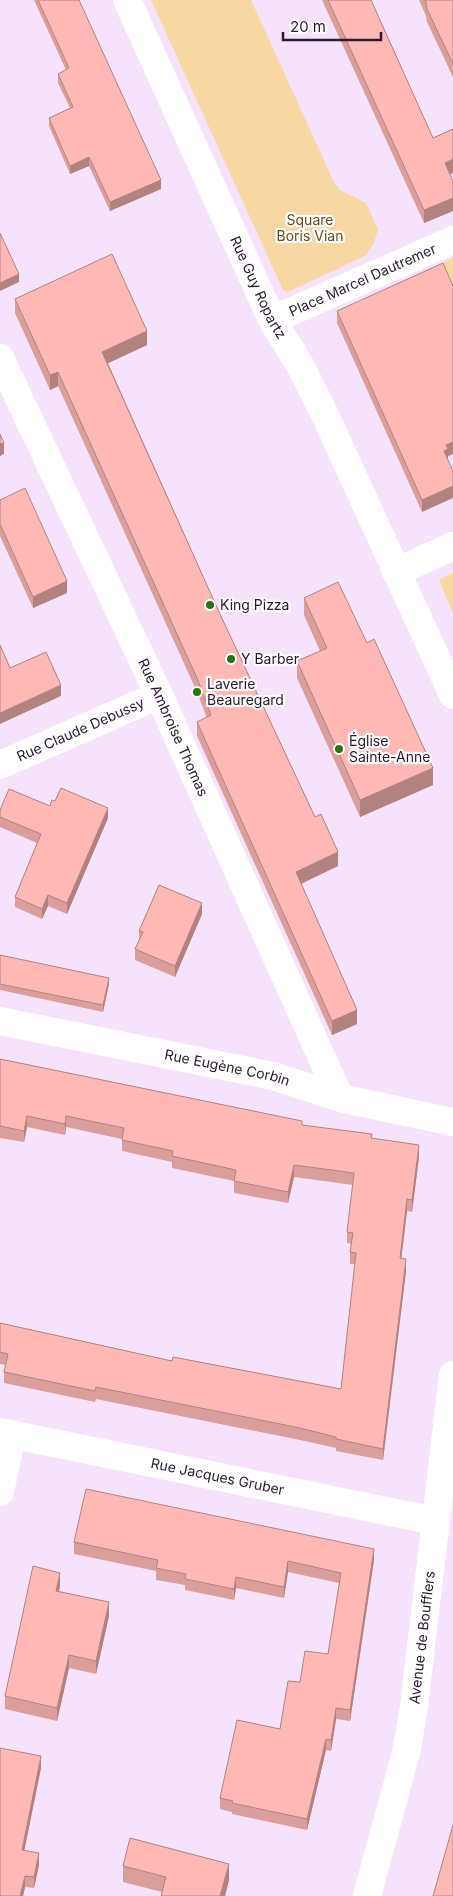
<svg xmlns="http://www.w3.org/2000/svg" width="453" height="1896" viewBox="0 0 453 1896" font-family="Inter,sans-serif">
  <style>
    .green { fill: #f7d8a5 }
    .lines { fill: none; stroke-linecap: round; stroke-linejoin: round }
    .street { stroke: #fff; stroke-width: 28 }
    .secondary { stroke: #fff; stroke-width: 28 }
    .wall { fill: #da9f9d }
    .shaded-wall { fill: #b28280 }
    .building { fill: #feb9b7; stroke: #b28280 }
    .poi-dot { fill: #297317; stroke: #fff; stroke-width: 2 }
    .labels { text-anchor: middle; stroke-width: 4.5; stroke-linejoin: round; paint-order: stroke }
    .park-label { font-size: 14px; fill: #674d1d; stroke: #fff }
    .street-label { font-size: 14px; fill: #2c1830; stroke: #fff }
    .poi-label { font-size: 14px; fill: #2c1830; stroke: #fff; text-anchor: start }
  </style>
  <rect width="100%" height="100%" fill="#f7e2fb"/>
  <!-- green -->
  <path class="green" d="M151,0h100l83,182 6,8 26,13 12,26 -4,14 -9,13 -77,36 -5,-2z
    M453,258v41l-15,-34z
    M453,573v41l-14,-34z"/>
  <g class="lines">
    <!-- street -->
    <g class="street">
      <path id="s1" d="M127,0l145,320 28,45 27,54 126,276"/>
      <path id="s2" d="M272,320l181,-80"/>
      <path id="s3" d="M0,358l159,337 181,403"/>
      <path d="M396,572l57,-26"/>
      <path id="s4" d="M0,765l159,-70"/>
      <path id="s5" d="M0,1021l273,55 67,22 113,24"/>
      <path id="s6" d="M0,1432l435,89"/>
      <path d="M0,1492l12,-57"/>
    </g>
    <!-- secondary -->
    <path class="secondary" id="s7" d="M367,1896l40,-147 7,-43 39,-331"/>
  </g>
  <!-- wall -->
  <path class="wall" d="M34,0h45l82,189 -51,22 -21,-45 -19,8 -21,-48v-8l21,-10 -12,-25v-9l8,-4z
    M322,0h49l62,138 20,-9v44l-3,1 3,7v30l-29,12z
    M419,0h34v77l-26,-55 -1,-6z
    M453,286v168l-5,2v4l-26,52 -85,-189v-12z
    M15,299l132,46 -39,18 111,249 119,254 -37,18 56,140 -25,11 -135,-299v-14l10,-4 -10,-26 -139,-306 -8,4 -35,-77z
    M0,500l67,93 -34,15 -33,-72z
    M304,598l63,45 66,142 -73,32 -63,-139v-17l23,-10 -16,-36z
    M50,806l58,12 -41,96 -19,-8 -6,13 -27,-12v-10l22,-54 -37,-16v-17z
    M202,914l-27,63 -40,-17v-11l4,-9v-9z
    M0,955l109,29 -6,28 -103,-22z
    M0,1059l302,66 70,13 47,19 -7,55 -5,-1 -6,48 5,12 -23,189 -47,-9v-3l-36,-8 -204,-41 -1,3 -91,-19v-11l2,-7 -6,-1v-41l172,38 169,28 14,-125h-5v-12l1,-8 -4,-1v-11l6,-47 -59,-8 -6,26 -54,-10v-12l-62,-13v-6l-50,-11v-12l-56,-12 -1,8 -38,-8 -3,15 -24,-4z
    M74,1542l300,18 -24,161 -14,-2 -5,32 -5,-1 -19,80 -75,-16v-2l-12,-3v-11l60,-69 20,-47 28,-28 11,-71 -51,-11 -4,26 -48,-10 -2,12 -49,-10v-5l-29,-5v-9l-82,-17z
    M60,1586l-1,5 50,25 -13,58 -27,-6 -12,53 -52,-12v-13z
    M41,1768l-17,83 15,14 -5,23 -9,-1 -2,9h-23z
    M123,1866l106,14 -4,16h-64l1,-4 -39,-10z"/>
  <!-- shaded-wall -->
  <path class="shaded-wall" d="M89,157v9l-19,8v-8z
    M453,159v14l-8,3v-13z
    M161,180v9l-51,22v-9z
    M453,198v13l-29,12v-13z
    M19,274v8l-19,9v-8z
    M147,331v14l-45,21v-14z
    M58,372v14l-8,4v-15z
    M453,442v12l-5,2v5l-4,-10 2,-6z
    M4,443v11l-4,2v-12z
    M453,486v12l-31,14v-12z
    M67,581v12l-34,15v-11z
    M61,685v11l-61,28v-11z
    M433,768v17l-73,32v-17z
    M108,808v10l-41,96v-11z
    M338,852v14l-42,20v-14z
    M48,895v11l-6,13v-10z
    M202,903v11l-27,63v-11z
    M109,978v6l-6,28v-7z
    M357,1010v14l-25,11v-14z
    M27,1116v11l-3,15v-11z
    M66,1116v11l-1,8v-11z
    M419,1145v12l-7,55v-12z
    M294,1165v12l-6,26v-11z
    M407,1199v12l-7,59v-12z
    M406,1259v12l-23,189v-11z
    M374,1549v11l-24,161v-11z
    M288,1561v11l-4,26v-11z
    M60,1573v13l-4,18v-13z
    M236,1577v11l-2,12v-11z
    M109,1602v14l-13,58v-13z
    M69,1655v13l-12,53v-13z
    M336,1708v11l-5,32v-11z
    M326,1739v11l-19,80v-11z
    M41,1756v12l-19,94v-12z
    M39,1853v12l-5,23v-11z
    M229,1864v16l-4,16h-5z
    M25,1876v11l-2,9h-3z"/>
  <!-- building -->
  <path class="building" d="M38,0h41l82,180 -51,22 -21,-45 -19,9 -21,-48 24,-11 -15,-33 11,-6z
    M328,0h43l62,138 20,-9v30l-8,4 8,18v17l-29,12z
    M425,0h28v64l-26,-55 -1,-7z
    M0,233l19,41 -19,9z
    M112,254l35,77 -45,21 117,260 96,205 6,-3 17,38 -42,20 61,138 -25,11 -135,-299 14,-7 -14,-37 -139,-306 -8,3 -35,-76z
    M443,263l10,23v156l-7,3 2,4 -4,2 9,20v15l-31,14 -85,-189z
    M0,434l4,9 -4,1z
    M25,488l42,93 -34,16 -33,-73v-24z
    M338,582l29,61 7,-4 59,129 -73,32 -63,-139 30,-13 -23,-50z
    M0,645l10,23 36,-16 15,33 -61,28z
    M61,788l47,20 -41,95 -19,-8 -6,14 -27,-12 26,-63 -41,-17v-7l9,-21 41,17 2,-6 3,1z
    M159,885l43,18 -27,63 -40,-17 8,-17 -4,-1z
    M0,955l109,23 -6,27 -103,-21z
    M0,1059l302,62v4l70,9 -1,4 48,7 -7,55 -5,-1 -7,59 6,1 -23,190 -47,-10v-2l-36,-9 -204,-41 -1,4 -91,-19 4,-18 -8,-2v-29l172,38 1,-4 168,32 15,-136 -6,-1 3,-19 -6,-1 7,-59 -60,-8 -6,27 -54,-11 2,-11 -64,-14 1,-5 -51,-11 2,-12 -58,-12 -1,8 -38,-8 -3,15 -24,-5z
    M86,1489l288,60 -24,161 -14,-2 -5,32 -5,-1 -19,80 -75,-16 1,-2 -13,-3 17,-78 43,9 8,-48 12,1 5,-31 23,3 13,-81 -53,-12 -4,26 -48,-10 -2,12 -49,-10 1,-5 -30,-6 2,-8 -84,-18z
    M33,1566l27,7 -4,18 53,11 -13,59 -27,-6 -12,53 -52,-12z
    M0,1748l41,8 -19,94 17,3 -5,24 -9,-1 -5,20h-20z
    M453,1825v71h-20z
    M130,1838l99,26 -9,32h-59l5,-19 -43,-11z"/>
  <!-- markers -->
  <g class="poi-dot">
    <circle cx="210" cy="605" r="5"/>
    <circle cx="231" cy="659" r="5"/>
    <circle cx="197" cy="692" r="5"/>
    <circle cx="339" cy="749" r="5"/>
  </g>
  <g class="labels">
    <!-- park labels -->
    <g class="park-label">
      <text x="310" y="225">Square<tspan x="310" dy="16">Boris Vian</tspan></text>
    </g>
    <!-- street labels -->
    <g class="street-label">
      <text dy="5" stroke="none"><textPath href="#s2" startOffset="99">Place Marcel Dautremer</textPath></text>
      <text dy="5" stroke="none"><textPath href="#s1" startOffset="316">Rue Guy Ropartz</textPath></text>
      <text dy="5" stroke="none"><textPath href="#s3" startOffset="408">Rue Ambroise Thomas</textPath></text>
      <text dy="5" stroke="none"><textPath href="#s4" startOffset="88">Rue Claude Debussy</textPath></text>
      <text dy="5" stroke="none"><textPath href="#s5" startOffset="232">Rue Eugène Corbin</textPath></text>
      <text dy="5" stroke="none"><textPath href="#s6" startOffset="222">Rue Jacques Gruber</textPath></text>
      <text dy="5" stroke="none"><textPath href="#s7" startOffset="265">Avenue de Boufflers</textPath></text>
    </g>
    <!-- poi labels -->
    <g class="poi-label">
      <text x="220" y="610">King Pizza</text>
      <text x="241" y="664">Y Barber</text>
      <text x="207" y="689">Laverie<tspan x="207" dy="16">Beauregard</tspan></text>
      <text x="349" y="746">Église<tspan x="349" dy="16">Sainte-Anne</tspan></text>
    </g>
  </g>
  <!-- scale -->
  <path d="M283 32v8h98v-8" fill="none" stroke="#2c1830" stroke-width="2.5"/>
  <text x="290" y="32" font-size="15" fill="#2c1830" stroke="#ffffff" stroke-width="4" paint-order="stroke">20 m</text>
</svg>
